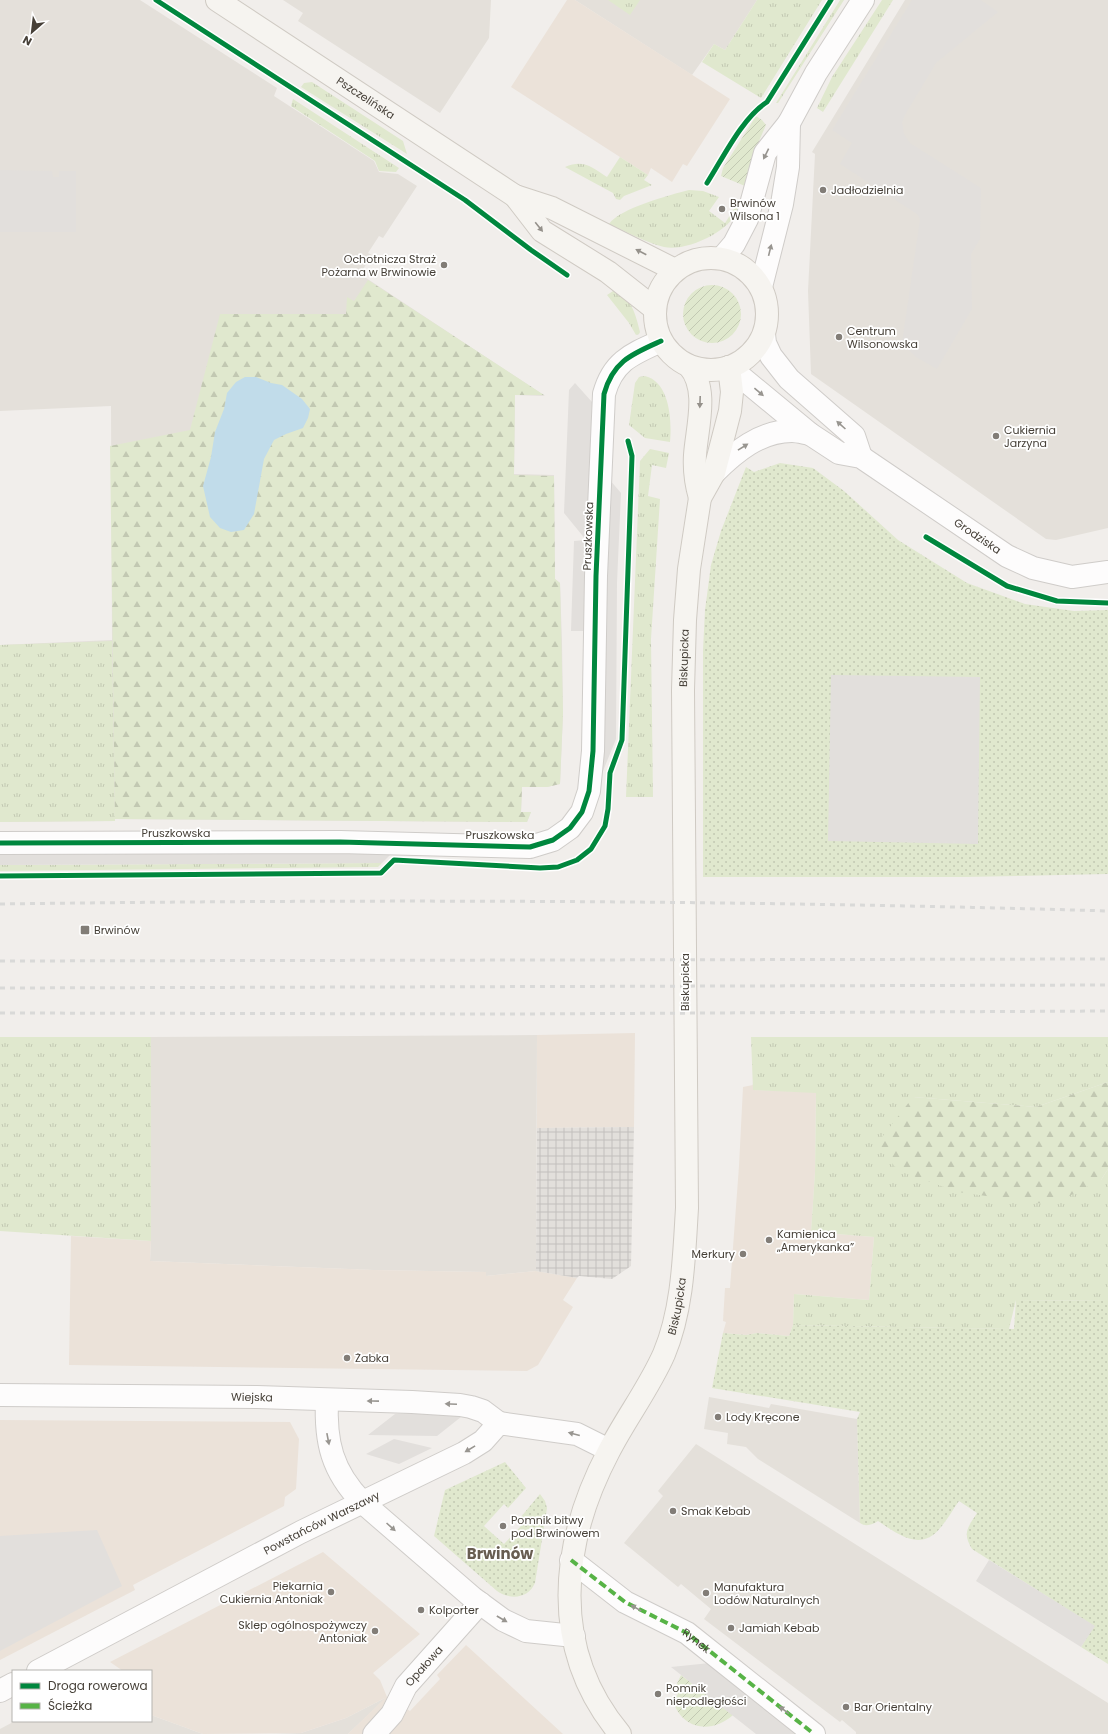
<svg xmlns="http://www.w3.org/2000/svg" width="1108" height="1734" viewBox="0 0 1108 1734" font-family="Poppins,sans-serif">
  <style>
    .residential { fill: #e4e0da }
    .commercial { fill: #ebe2d9 }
    .industrial { fill: url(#industrial-grid) }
    .grass { fill: url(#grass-tufts) }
    .forest { fill: url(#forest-firs) }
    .park { fill: url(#park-dots) }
    .garden { fill: url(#garden-furrows) }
    .parking { fill: #e2dfdc }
    .water { fill: #c1dcea }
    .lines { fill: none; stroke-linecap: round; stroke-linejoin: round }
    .minor-casing { stroke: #cfccc9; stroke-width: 24 }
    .tertiary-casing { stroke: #cfccc9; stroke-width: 24 }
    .secondary-casing { stroke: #cfcac3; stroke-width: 24 }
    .minor { stroke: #fdfcfc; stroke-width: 22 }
    .tertiary { stroke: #fdfcfc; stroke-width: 22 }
    .secondary { stroke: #f6f4f0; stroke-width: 22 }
    .rail { stroke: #d9d9d8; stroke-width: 3; stroke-dasharray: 5 5; stroke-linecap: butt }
    .quiet { stroke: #57b346; stroke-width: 4; stroke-dasharray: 8 4; stroke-linecap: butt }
    .cycleway-casing { stroke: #fff; stroke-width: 8 }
    .cycleway { stroke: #00873e; stroke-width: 5 }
    .oneway { fill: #989590 }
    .oneway2 { fill: #95918b }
    .poi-dot { fill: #827d77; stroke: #fff; stroke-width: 1.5 }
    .labels { text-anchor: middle; stroke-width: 3.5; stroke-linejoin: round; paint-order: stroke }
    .street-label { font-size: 11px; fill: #464038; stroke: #fff }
    .poi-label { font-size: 11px; fill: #464038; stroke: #fff; text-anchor: start }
    .district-label { font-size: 15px; font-weight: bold; fill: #685d51; stroke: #fff }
  </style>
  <defs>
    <pattern id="industrial-grid" width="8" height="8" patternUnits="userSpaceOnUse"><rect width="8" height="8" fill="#e2dfdb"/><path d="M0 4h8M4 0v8" fill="none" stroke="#c3c0bd"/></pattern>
    <pattern id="grass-tufts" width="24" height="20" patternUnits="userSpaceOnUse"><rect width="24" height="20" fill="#e0e8ce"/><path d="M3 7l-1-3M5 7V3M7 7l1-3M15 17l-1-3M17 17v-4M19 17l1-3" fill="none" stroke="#c2c8b2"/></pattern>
    <pattern id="forest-firs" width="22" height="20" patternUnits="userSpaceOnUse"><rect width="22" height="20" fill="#e0e8ce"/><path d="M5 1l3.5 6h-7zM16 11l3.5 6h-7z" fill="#c2c8b2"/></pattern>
    <pattern id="park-dots" width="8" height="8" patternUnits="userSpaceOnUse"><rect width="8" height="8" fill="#e0e8ce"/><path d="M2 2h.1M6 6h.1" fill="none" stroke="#c2c8b2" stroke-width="1.8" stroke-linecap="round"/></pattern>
    <pattern id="garden-furrows" width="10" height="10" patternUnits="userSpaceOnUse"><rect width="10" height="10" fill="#e0e8ce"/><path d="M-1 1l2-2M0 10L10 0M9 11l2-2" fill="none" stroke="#c2c8b2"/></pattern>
  </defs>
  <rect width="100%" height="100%" fill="#f1eeeb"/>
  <!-- residential -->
  <path class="residential" d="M0,0h140l137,88 -3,8 100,65 5,11 19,2 19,12 -34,52 -4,-2 -11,17 4,2 -12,19 185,122 -30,-1 -1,79 40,1 1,104 5,4 2,60 1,71 -3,70 -13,3h-25l-1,25h10l-4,10 -412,-3v2l-115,1v-177l112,-5 -1,-234 -111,5z
    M283,0h208l-2,38 -49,75 -142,-92 5,-8z
    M575,0h182l-32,50 -11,-6 -22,31z
    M905,0h203v528l-52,12 -10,-1 -235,-165 -3,-83 7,-137 -3,-2z
    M537,1035l-1,236 -50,5 -1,-4 -111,-2 -224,-9 1,-20v-204z
    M709,1397l60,11 2,-4 86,15 3,104 -102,-64 -12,-12 -19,-3 1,-11 -24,-4z
    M696,1444l412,259v31h-252v-2l-14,-12 -2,2 -136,-103 7,-10 -30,-25 -3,3 -54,-44 39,-47 -5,-5z
    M387,1697l-39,37h-76l29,-1 45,-15z
    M151,1715l52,19h-203v-5l15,-8h136z"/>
  <!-- commercial -->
  <path class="commercial" d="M567,0h8l155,99 -43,67 -4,-2 -11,18 -21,-14 -3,7 -137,-88z
    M635,1033l-1,94 -97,1v-93z
    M753,1085v5l63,2 -1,80 -4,60 63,5 -5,63 -75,-6 -1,31 -4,11 -32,-3 -11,2 -23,-2 3,-11 -3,-1 2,-33h5l9,-122 4,-79z
    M71,1236l80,5 -1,20 224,9 112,2v4l50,-5 41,7 -14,22 10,7 -35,58 -11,6 -458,-6z
    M0,1420l290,2 9,17 -3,50 -11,8 -1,9 -151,79 2,5 -135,70z
    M323,1552l97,82 -47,39 7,7 7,17 23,14 30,-32 -3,-4 29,-30 97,89h-215l37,-36 -39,20 -45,15 -98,1 -52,-19v-44h-28l-13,-9z"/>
  <!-- industrial -->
  <path class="industrial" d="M634,1127l-3,139 -19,13 -33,-3 -2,2 -41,-7 1,-143z"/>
  <!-- grass -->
  <path class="grass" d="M608,0h32l-10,15z
    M757,0h65l-61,98 -59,-36 12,-18 11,6z
    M840,0h4l-66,103h-2z
    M882,0h11l-70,112 -6,-4 15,-31z
    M312,82l91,59 4,13 -106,-67 3,-4z
    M293,99l106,69 -3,4 -17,-1 -4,-10 -84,-55z
    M620,157l28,18 -4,5 8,5 -28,11 -4,4 -4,-1 -3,-6 -48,-26c18,-8 27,0 42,10z
    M689,190l14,1 16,6 -10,14 16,12 11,-17 3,2c-8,23 -52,44 -75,39 -19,-5 -37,-15 -55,-23 11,-16 61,-29 80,-34z
    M616,289c15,9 20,26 24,43l-1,2 -3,1 -7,-12 -22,-28z
    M645,376c25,6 27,45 25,66l-25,-4 -16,-13 6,-42 4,-6z
    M650,449l19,4 -3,15 -14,-3 -4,31 12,3 -9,140 2,158h-27l14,-336z
    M112,641l3,180 -115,1v-177z
    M382,863l-4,4 -378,4v-6z
    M0,1037h151v204l-151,-10z
    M751,1037h357v45l-72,25 -123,-10 188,83 7,-11v132l-92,-1 -7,29 -216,-4 1,-31 75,6 5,-63 -63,-5 4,-60 1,-79 -63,-3z"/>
  <!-- forest -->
  <path class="forest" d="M368,280l176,115h-29l-1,80 40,1 1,103 5,4 3,130 -3,71 -13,3h-25l-1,25h10l-4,10 -412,-3 -5,-373 80,-16 30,-116h126l1,-17 7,4z
    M1108,1082v87l-7,11 -50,25 -93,-13 -59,-21 -23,-26 37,-48 123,10z"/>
  <!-- park -->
  <path class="park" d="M780,463l33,5 31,23 54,49 69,43 58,21 49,7 34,-1v264l-144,3h-261v-227l2,-40 6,-45 10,-34 25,-64 8,5z
    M1016,1300l92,1v363l-27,-17 13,-21 -122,-77c-10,-16 -4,-22 5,-36l-18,-12c-6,8 -11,18 -18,26 -20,26 -43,7 -63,-6 -6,4 -12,6 -18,2l-3,-104 3,-7 -148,-24 11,-55 23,2 11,-2 32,3 4,-11 221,4z
    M505,1462l21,26 -18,20 -4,-4 -20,22 20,18 17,-18 -1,-8 20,-24 5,7 2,7 -12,75c-7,16 -25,17 -38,8l-63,-55 11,-46z"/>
  <!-- garden -->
  <path class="garden" d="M756,116l6,4 4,5 -13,30 -8,31 -24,-10 2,-8z
    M683 314a29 29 0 1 1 58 0a29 29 0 1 1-58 0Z
    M681,1675l52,40c-21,19 -51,15 -60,-14l5,-7 -4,-4z"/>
  <!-- parking -->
  <path class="parking" d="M912,0h69l17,12 -62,51 -31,52 -3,8 2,11 6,9 71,45 -1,51 -9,15 1,55 -35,60 -21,-12 -14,-14 18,-124 -3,-5 -77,-50 12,-21 -20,-13z
    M0,170l52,1 1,6h6v-6h17v61h-76z
    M575,383l17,19 -8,229h-13l1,-31 2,-59 12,-1 -22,-27 5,-123z
    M609,479l12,14 -4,90 -1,156 -13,32z
    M831,675l149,2 -2,167 -150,-3z
    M393,852l-11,11 -382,2v-12z
    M466,1413l-29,23 -69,-1 27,-21z
    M394,1439l38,9 -33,16 -33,-10z
    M97,1530l25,56 -122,65v-115z
    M989,1560l106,66 -14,21 -105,-66z
    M710,1663l88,71h-42l-85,-67z"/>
  <!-- water -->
  <path class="water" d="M245,377h11l15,6 11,2 20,14 8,10 -2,9 -5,10 -17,6 -12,6 -10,19 -10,55 -10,16 -13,2 -11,-4 -10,-11 -7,-31 8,-29 4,-25 9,-23 3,-16 9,-11z"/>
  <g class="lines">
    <!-- minor casing -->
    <g class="minor-casing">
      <g id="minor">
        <path d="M0,843l340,-1 190,5 23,-7 17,-12 12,-16 7,-21 4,-40 3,-175 8,-182c9,-33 28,-40 57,-53"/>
        <path id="s1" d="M0,1395l257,2 155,5 48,3 11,2 12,4 16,12"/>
        <path d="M327,1400c-2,42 5,71 35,102"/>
        <path d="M571,1560l54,42 62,31 127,101"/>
        <path id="s2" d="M374,1734l18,-20 14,-28 74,-83"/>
      </g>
    </g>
    <!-- tertiary casing -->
    <g class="tertiary-casing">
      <g id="tertiary">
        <path d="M722,258l12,-14 13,-25 18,-66 24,-30 27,-50 47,-73"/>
        <path d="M761,287l21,-83 6,-37 1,-44"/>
        <path d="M764,334l1,9 6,13 18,23 65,57 7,21"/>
        <path id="s3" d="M729,367l81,67 29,19 22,4 146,99 26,12 39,9 36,-5"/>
        <path d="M714,473c21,-21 46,-42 78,-42 6,0 12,2 18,3"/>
        <path d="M362,1502l111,96 30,22 23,11 48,5"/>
        <path id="s4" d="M38,1671l263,-139 163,-79 19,-12 16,-18 78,11 32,16"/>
        <path d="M0,1691l13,-7"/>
      </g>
    </g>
    <!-- secondary casing -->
    <g class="secondary-casing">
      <g id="secondary">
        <path id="s5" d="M217,0l298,196 37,12 123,62"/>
        <path d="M515,196l27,35 66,41 47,37"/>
        <circle cx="711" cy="314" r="56"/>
        <path d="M689,366c20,23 8,61 6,89 -1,15 1,29 5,43"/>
        <path id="s6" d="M620,1734c-71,-85 -60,-190 -11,-283 17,-33 40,-63 55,-97 19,-45 20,-98 23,-146l-4,-518 2,-70 4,-51 11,-71 14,-25 16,-62 2,-19 -3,-25"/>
      </g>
    </g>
    <!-- minor -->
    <use href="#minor" class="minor"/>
    <!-- tertiary -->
    <use href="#tertiary" class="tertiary"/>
    <!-- secondary -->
    <use href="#secondary" class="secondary"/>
    <!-- rail -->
    <path class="rail" d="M0,904c369,-5 739,-4 1108,7
      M0,961l1108,-2
      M0,988l1108,-3
      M0,1013l511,1 597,-3"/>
    <!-- quiet -->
    <path class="quiet" id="s7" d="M571,1560l54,42 62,31 127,101"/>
    <!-- cycleway casing -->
    <g class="cycleway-casing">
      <path id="cycleway" d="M156,0l309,200 66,50 36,25
        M707,183c16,-25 35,-65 60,-81l64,-102
        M926,537l81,49 50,15 51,2
        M0,843l340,-1 190,5 23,-7 17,-12 12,-16 7,-21 4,-40 3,-175 8,-182c9,-33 28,-40 57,-53
        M0,876l381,-3 13,-13 146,8 18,-1 19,-7 14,-11 14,-23 3,-17 2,-36 12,-33 10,-284 -4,-15"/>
    </g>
    <!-- cycleway -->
    <use href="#cycleway" class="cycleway"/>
  </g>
  <!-- one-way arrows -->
  <defs><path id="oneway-solid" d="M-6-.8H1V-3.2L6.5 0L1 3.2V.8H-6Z"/></defs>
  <g class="oneway">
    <use href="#oneway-solid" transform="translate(766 154) rotate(116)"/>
    <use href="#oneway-solid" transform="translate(770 250) rotate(-76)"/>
    <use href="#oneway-solid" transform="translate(759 392) rotate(40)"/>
    <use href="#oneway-solid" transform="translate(841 425) rotate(-138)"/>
    <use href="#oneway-solid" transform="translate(743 447) rotate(-32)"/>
    <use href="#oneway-solid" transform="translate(373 1401) rotate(-179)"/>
    <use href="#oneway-solid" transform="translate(451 1404) rotate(-177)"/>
    <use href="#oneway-solid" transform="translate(574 1434) rotate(-165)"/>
    <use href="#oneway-solid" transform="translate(328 1439) rotate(79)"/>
    <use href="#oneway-solid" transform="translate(470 1449) rotate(149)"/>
    <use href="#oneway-solid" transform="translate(391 1527) rotate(42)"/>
    <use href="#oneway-solid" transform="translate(636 1608) rotate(-151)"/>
    <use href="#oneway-solid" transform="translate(502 1619) rotate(30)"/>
    <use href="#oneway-solid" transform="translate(784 1710) rotate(-142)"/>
  </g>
  <g class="oneway2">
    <use href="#oneway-solid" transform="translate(539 227) rotate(51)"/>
    <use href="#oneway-solid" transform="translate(641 252) rotate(-153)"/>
    <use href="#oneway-solid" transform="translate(700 402) rotate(92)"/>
  </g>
  <!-- markers -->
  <g class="poi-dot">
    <circle cx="823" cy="190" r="4"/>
    <circle cx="722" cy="209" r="4"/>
    <circle cx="444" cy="265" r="4"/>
    <circle cx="839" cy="337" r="4"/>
    <circle cx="996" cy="436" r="4"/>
    <rect x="80" y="925" width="10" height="10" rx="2"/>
    <circle cx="769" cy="1240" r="4"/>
    <circle cx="743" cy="1254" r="4"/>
    <circle cx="347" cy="1358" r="4"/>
    <circle cx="718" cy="1417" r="4"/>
    <circle cx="673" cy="1511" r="4"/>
    <circle cx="503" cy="1526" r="4"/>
    <circle cx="331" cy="1592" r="4"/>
    <circle cx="706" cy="1593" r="4"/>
    <circle cx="421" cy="1610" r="4"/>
    <circle cx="731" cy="1628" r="4"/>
    <circle cx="375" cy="1631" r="4"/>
    <circle cx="658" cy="1694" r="4"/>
    <circle cx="846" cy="1707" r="4"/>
  </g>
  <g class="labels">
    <!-- street labels -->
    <g class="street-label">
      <text dy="4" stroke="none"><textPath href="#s5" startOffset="178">Pszczelińska</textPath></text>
      <text transform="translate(588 536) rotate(-88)" y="4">Pruszkowska</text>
      <text dy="4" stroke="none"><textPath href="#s3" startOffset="303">Grodziska</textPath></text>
      <text dy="4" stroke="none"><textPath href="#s6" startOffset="1112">Biskupicka</textPath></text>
      <text x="176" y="837">Pruszkowska</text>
      <text x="500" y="839">Pruszkowska</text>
      <text transform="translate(685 982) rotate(-90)" y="4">Biskupicka</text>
      <text dy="4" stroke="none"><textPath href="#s6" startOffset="463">Biskupicka</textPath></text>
      <text dy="4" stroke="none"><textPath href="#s1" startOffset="252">Wiejska</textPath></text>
      <text dy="4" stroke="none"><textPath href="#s4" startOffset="320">Powstańców Warszawy</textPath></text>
      <text dy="4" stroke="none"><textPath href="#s7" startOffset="150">Rynek</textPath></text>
      <text dy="4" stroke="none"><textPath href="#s2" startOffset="85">Opałowa</textPath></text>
    </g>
    <!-- poi labels -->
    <g class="poi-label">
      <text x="831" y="194">Jadłodzielnia</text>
      <text x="730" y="207">Brwinów<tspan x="730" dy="13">Wilsona 1</tspan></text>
      <text x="436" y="263" text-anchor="end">Ochotnicza Straż<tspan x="436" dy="13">Pożarna w Brwinowie</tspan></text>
      <text x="847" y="335">Centrum<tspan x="847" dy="13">Wilsonowska</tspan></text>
      <text x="1004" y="434">Cukiernia<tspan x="1004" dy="13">Jarzyna</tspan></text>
      <text x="94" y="934">Brwinów</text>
      <text x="777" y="1238">Kamienica<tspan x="777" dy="13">„Amerykanka”</tspan></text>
      <text x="735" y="1258" text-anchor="end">Merkury</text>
      <text x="355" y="1362">Żabka</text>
      <text x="726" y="1421">Lody Kręcone</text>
      <text x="681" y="1515">Smak Kebab</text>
      <text x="511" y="1524">Pomnik bitwy<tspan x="511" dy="13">pod Brwinowem</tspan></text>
      <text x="323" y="1590" text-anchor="end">Piekarnia<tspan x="323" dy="13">Cukiernia Antoniak</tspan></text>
      <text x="714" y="1591">Manufaktura<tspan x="714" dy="13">Lodów Naturalnych</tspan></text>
      <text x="429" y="1614">Kolporter</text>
      <text x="367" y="1629" text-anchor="end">Sklep ogólnospożywczy<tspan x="367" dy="13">Antoniak</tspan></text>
      <text x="739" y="1632">Jamiah Kebab</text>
      <text x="666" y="1692">Pomnik<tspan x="666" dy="13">niepodległości</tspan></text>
      <text x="854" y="1711">Bar Orientalny</text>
    </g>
    <!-- district labels -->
    <g class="district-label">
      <text x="500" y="1559">Brwinów</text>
    </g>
  </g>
  <!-- legend -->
  <rect x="12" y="1670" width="140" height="52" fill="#ffffff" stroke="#b5b3af"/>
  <rect x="20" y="1683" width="20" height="6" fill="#00873e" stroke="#b5b3af"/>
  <text x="48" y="1690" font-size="12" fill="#464038">Droga rowerowa</text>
  <rect x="20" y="1703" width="20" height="6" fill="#57b346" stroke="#b5b3af"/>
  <text x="48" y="1710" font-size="12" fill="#464038">Ścieżka</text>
  <!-- north arrow -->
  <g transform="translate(32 32) rotate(208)" stroke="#ffffff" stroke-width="3" paint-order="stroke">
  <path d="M0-3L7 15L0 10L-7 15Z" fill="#464038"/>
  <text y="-6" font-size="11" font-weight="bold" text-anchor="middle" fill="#464038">N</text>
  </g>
</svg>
